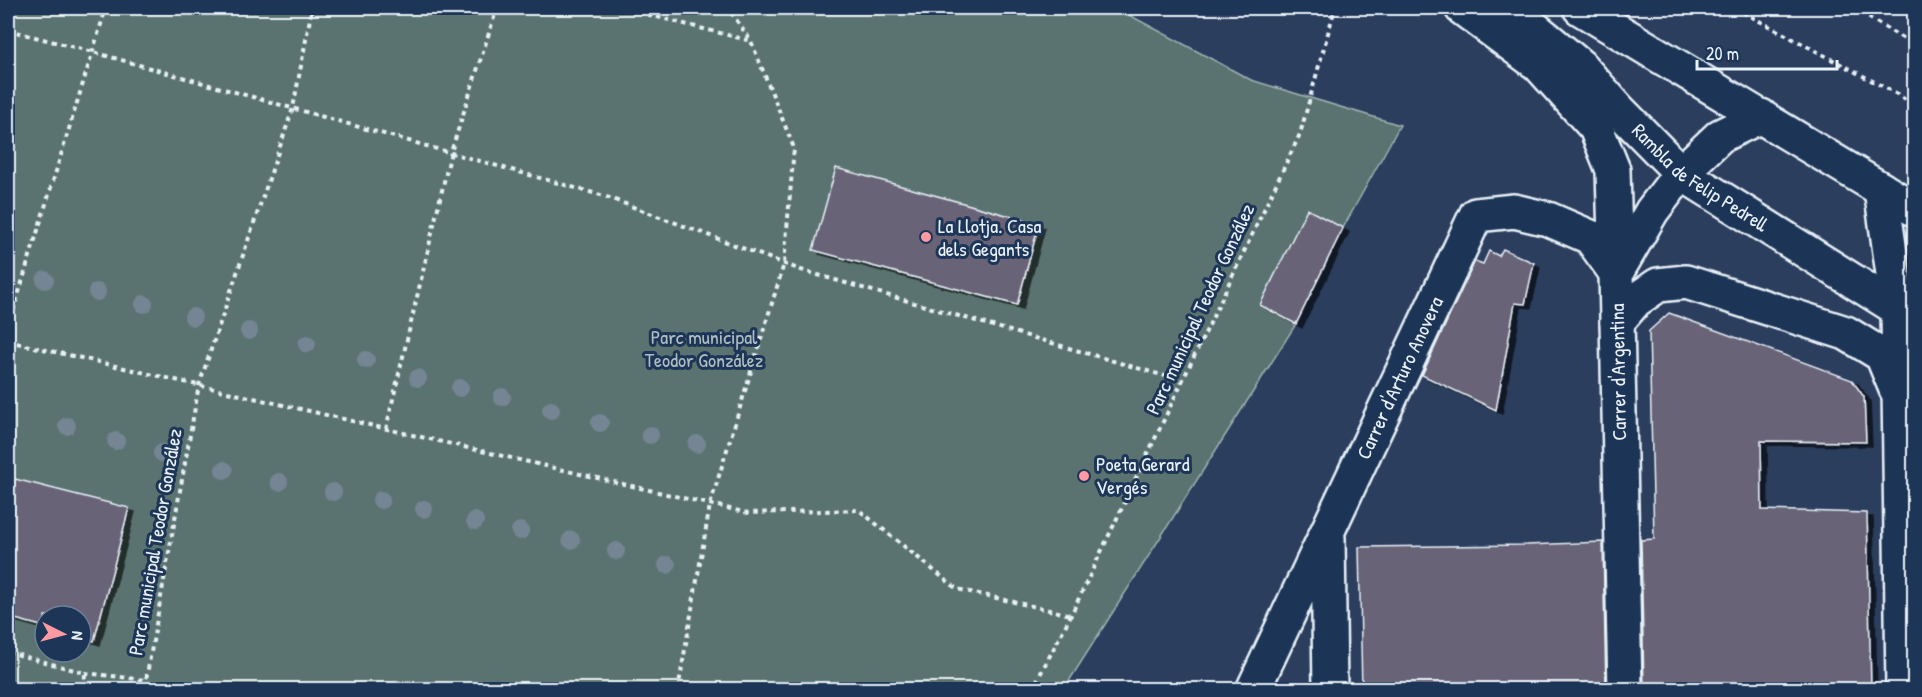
<svg xmlns="http://www.w3.org/2000/svg" width="1922" height="697" viewBox="0 0 1922 697" font-family="'Patrick Hand',sans-serif">
  <style>
    .green { fill: #5a736f; stroke: #a1b2b4; stroke-width: 1.5; fill-rule: evenodd }
    .building { fill: #696478; stroke: #e8f1f8; stroke-width: 1.5; filter: url(#shadow) }
    .lines { fill: none; stroke-linecap: round; stroke-linejoin: round }
    .street-casing { stroke: #e8f1f8; stroke-width: 38 }
    .path { stroke: #e8f1f8; stroke-width: 4; stroke-dasharray: 4.5 4.5; stroke-linecap: butt }
    .street { stroke: #1d3557; stroke-width: 33 }
    .tree { fill: #748594 }
    .poi-dot { fill: #ff9aa2; stroke: #1d3557; stroke-width: 2 }
    .labels { text-anchor: middle; stroke-width: 6; stroke-linejoin: round; paint-order: stroke }
    .street-label { font-size: 20px; fill: #e8f1f8; stroke: #1d3557 }
    .poi-label { font-size: 20px; fill: #e8f1f8; stroke: #1d3557; text-anchor: start }
    .park-label { font-size: 20px; fill: #afbfc1; stroke: #1d3557 }
  </style>
  <defs>
    <filter id="shadow"><feDropShadow dx="6" dy="4" stdDeviation="0" flood-color="#0009"/></filter>
  </defs>
  <rect width="100%" height="100%" fill="#2c3e5e"/>
  <filter id="ink" filterUnits="userSpaceOnUse"><feTurbulence type="fractalNoise" baseFrequency=".0167" numOctaves="2"/><feDisplacementMap in="SourceGraphic" scale="12" xChannelSelector="R" yChannelSelector="G"/><feConvolveMatrix kernelMatrix="1 2 1 2 8 2 1 2 1" color-interpolation-filters="sRGB"/></filter>
  <g filter="url(#ink)">
    <!-- green -->
    <path class="green" d="M8,8h1108l135,72 149,45 -57,103 -47,96 -232,365h-1056zM45,616h36v36h-36z"/>
    <!-- building -->
    <path class="building" d="M836,168l203,56 -22,81 -204,-55z
      M1307,209l36,19 -47,96 -36,-19z
      M1503,249l31,14 -9,41 -10,-1 -19,107 -74,-35 53,-114 8,3 6,-13 10,5z
      M1669,313l183,67 12,17 2,45 -105,-1 1,69 105,3 4,177h-227l-3,-150 13,-1 -5,-208z
      M15,479l114,29 -35,133 -13,-4v-21h-36v11l-37,-10v-108z
      M1603,542l3,148h-244l-3,-143 168,-2z"/>
    <g class="lines">
      <!-- street casing -->
      <g class="street-casing">
        <g id="street">
          <path d="M1462,8l77,57 57,63 17,42 3,103"/>
          <path id="s1" d="M1510,8l70,58 38,43 63,64 217,136 16,8"/>
          <path d="M1580,8l334,201"/>
          <path d="M1881,189l17,120 5,381"/>
          <path d="M1617,322l19,-22 22,-15 28,-3 160,51 36,22 14,34"/>
          <path d="M1328,538l2,152"/>
          <path id="s2" d="M1253,690l223,-475 38,-4 34,8 42,18 26,36"/>
          <path d="M1625,690l-9,-417 36,-62 29,-38 39,-37 41,-20"/>
        </g>
      </g>
      <!-- path -->
      <path class="path" d="M622,8l129,33
        M1735,8l162,86 17,12
        M1853,8l61,37
        M8,30l85,22 511,144 197,74 381,111
        M8,328l98,-320
        M8,341l740,172 111,-3 98,79 114,26
        M386,429l65,-277 46,-144
        M8,652l77,21 -1,17
        M85,673l61,7 53,-295 94,-277 19,-100
        M678,690l32,-185 74,-241 10,-116 -43,-107 -23,-33
        M1032,690l39,-75 229,-481 35,-126"/>
      <!-- street -->
      <use href="#street" class="street"/>
    </g>
    <!-- trees -->
    <g class="tree">
      <circle cx="45" cy="280" r="9"/>
      <circle cx="97" cy="292" r="9"/>
      <circle cx="144" cy="304" r="9"/>
      <circle cx="193" cy="317" r="9"/>
      <circle cx="249" cy="331" r="9"/>
      <circle cx="307" cy="344" r="9"/>
      <circle cx="366" cy="360" r="9"/>
      <circle cx="418" cy="378" r="9"/>
      <circle cx="460" cy="388" r="9"/>
      <circle cx="502" cy="397" r="9"/>
      <circle cx="551" cy="410" r="9"/>
      <circle cx="600" cy="423" r="9"/>
      <circle cx="67" cy="426" r="9"/>
      <circle cx="650" cy="435" r="9"/>
      <circle cx="116" cy="441" r="9"/>
      <circle cx="697" cy="444" r="9"/>
      <circle cx="162" cy="453" r="9"/>
      <circle cx="224" cy="470" r="9"/>
      <circle cx="279" cy="482" r="9"/>
      <circle cx="333" cy="492" r="9"/>
      <circle cx="381" cy="500" r="9"/>
      <circle cx="424" cy="509" r="9"/>
      <circle cx="475" cy="521" r="9"/>
      <circle cx="520" cy="531" r="9"/>
      <circle cx="571" cy="540" r="9"/>
      <circle cx="616" cy="551" r="9"/>
      <circle cx="667" cy="565" r="9"/>
    </g>
  </g>
  <!-- markers -->
  <g class="poi-dot">
    <circle cx="926" cy="237" r="6"/>
    <circle cx="1084" cy="476" r="6"/>
  </g>
  <g class="labels">
    <!-- street labels -->
    <g class="street-label">
      <text dy="7" stroke="none"><textPath href="#s1" startOffset="256">Rambla de Felip Pedrell</textPath></text>
      <text transform="translate(1200 309) rotate(-65)" y="7">Parc municipal Teodor González</text>
      <text transform="translate(1618 372) rotate(-91)" y="7">Carrer d'Argentina</text>
      <text dy="7" stroke="none"><textPath href="#s2" startOffset="345">Carrer d'Arturo Anovera</textPath></text>
      <text transform="translate(155 542) rotate(-80)" y="7">Parc municipal Teodor González</text>
    </g>
    <!-- poi labels -->
    <g class="poi-label">
      <text x="938" y="233">La Llotja. Casa<tspan x="938" dy="23">dels Gegants</tspan></text>
      <text x="1096" y="471">Poeta Gerard<tspan x="1096" dy="23">Vergés</tspan></text>
    </g>
    <!-- park labels -->
    <g class="park-label">
      <text x="704" y="344">Parc municipal<tspan x="704" dy="23">Teodor González</tspan></text>
    </g>
  </g>
  <!-- margin -->
  <rect width="1922" height="697" fill="none" stroke="#1d3557" stroke-width="30"/>
  <rect x="15" y="15" width="1892" height="667" fill="none" stroke="#e8f1f8" stroke-width="2" filter="url(#ink)"/>
  <!-- north arrow -->
  <g transform="translate(63 634) rotate(96)"><circle r="28" fill="#1d3557" stroke="#6e8097" stroke-width="1.5"/>
  <path d="M0-4.5L10 22L0 15L-10 22Z" fill="#ff9aa2"/>
  <text y="-9" font-size="16" font-weight="bold" text-anchor="middle" fill="#e8f1f8">N</text>
  </g>
  <!-- scale -->
  <path d="M1697 60v9h140v-9" fill="none" stroke="#e8f1f8" stroke-width="3"/>
  <text x="1706" y="60" font-size="18" fill="#e8f1f8" stroke="#1d3557" stroke-width="4.5" paint-order="stroke">20 m</text>
</svg>
